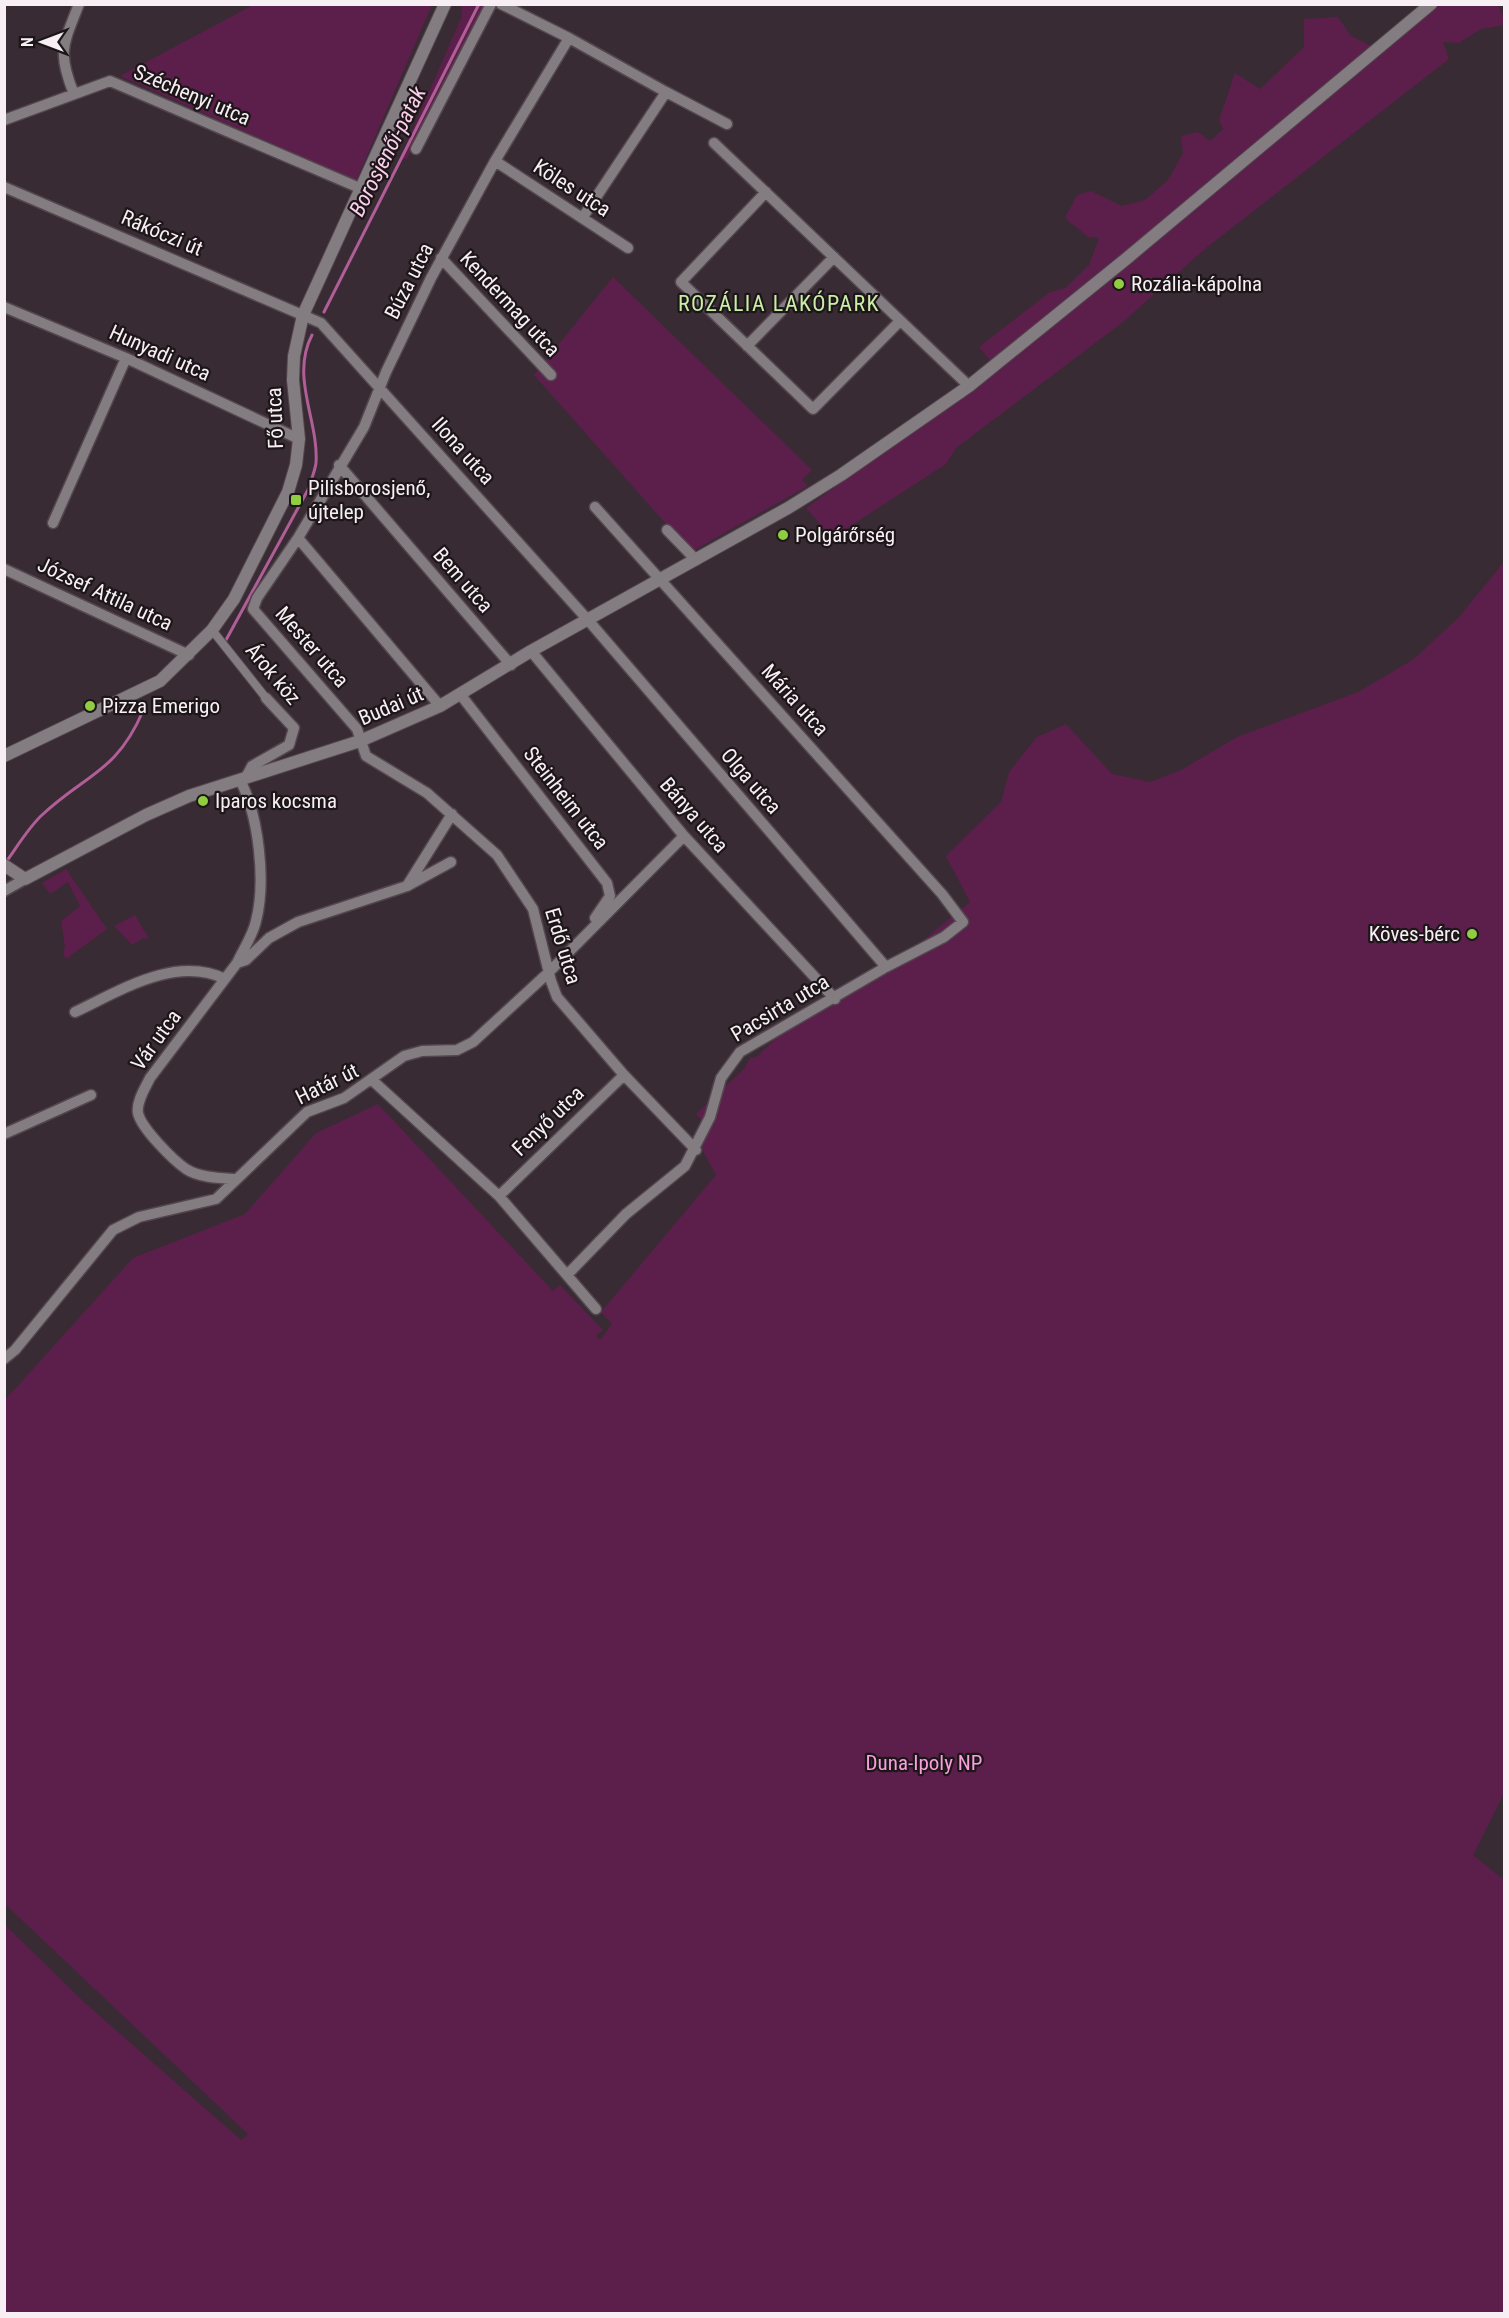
<svg xmlns="http://www.w3.org/2000/svg" width="1509" height="2318" viewBox="0 0 1509 2318" font-family="'Roboto Condensed',sans-serif">
  <style>
    .green { fill: #5c1f4b }
    .lines { fill: none; stroke-linecap: round; stroke-linejoin: round }
    .stream { stroke: #b05e97; stroke-width: 3 }
    .pedestrian-casing { stroke: #53464e; stroke-width: 10 }
    .minor-casing { stroke: #53464e; stroke-width: 13 }
    .tertiary-casing { stroke: #53464e; stroke-width: 14 }
    .pedestrian { stroke: #837c80; stroke-width: 8 }
    .minor { stroke: #837c80; stroke-width: 10 }
    .tertiary { stroke: #837c80; stroke-width: 12 }
    .poi-dot { fill: #90cd40; stroke: #1c1619; stroke-width: 2 }
    .labels { text-anchor: middle; stroke-width: 4.5; stroke-linejoin: round; paint-order: stroke }
    .street-label { font-size: 21px; fill: #f8eff5; stroke: #1c1619 }
    .poi-label { font-size: 21px; fill: #f8eff5; stroke: #1c1619; text-anchor: start }
    .park-label { font-size: 21px; fill: #f7a0db; stroke: #1c1619 }
    .water-label { font-size: 22px; font-style: italic; fill: #fccfec; stroke: #1c1619 }
    .neighbourhood-label { font-size: 22px; letter-spacing: 1.5px; fill: #caeda7; stroke: #1c1619 }
  </style>
  <rect width="100%" height="100%" fill="#382b33"/>
  <!-- green -->
  <path class="green" d="M253,5h179l-76,176 -236,-105z
    M461,5h27l-81,154 -7,-1 62,-142z
    M1439,5h59l6,13v7l-23,4 -22,14 -16,-1 6,17 -243,189 -83,74 -167,126 -10,16 -114,74 -26,-30 192,-138 -19,-23 71,-55 15,-4 24,-23 10,-27 -11,-1 -23,-19 12,-23 14,-4 31,15 23,-6 23,-20 15,-27 -2,-17 17,-4 12,9 13,-12 -4,-9 16,-47 25,16 44,-42v-28l34,-2 13,19 27,13z
    M613,277l199,193 -10,10 6,6 -117,66 -157,-177z
    M1504,562v1231l-31,62 31,25v433h-1499l-1,-389 80,78 157,138 7,-6 -243,-230v-504l128,-142 112,-44 71,-81 62,-29 175,187 7,-6 43,45 -7,6 4,4 12,-16 -11,-12 115,-137 -18,-33 11,-14 -13,-14 48,-45 6,-11 6,-1 28,-26 114,-70 72,-59 -24,-46 55,-54 8,-30 28,-35 29,-13 46,50 38,8 31,-12 56,-33 121,-45 56,-33 45,-42z
    M66,869l41,60 -41,30 -3,-6 2,-6 -4,-26 19,-15 -12,-24 -18,12 -8,-11z
    M135,915l14,24 -6,-1 -11,7 -18,-19z"/>
  <g class="lines">
    <!-- stream -->
    <path class="stream" d="M324,312l155,-308
      M226,640l84,-154c1,-7 5,-15 6,-23 3,-42 -26,-86 -4,-128
      M6,862c11,-15 22,-34 36,-47 45,-42 74,-42 101,-104"/>
    <!-- pedestrian casing -->
    <g class="pedestrian-casing">
      <path id="pedestrian" d="M212,630l54,68"/>
    </g>
    <!-- minor casing -->
    <g class="minor-casing">
      <path id="minor" d="M501,4l68,34 -74,123 -64,117 -45,94 -22,55 -66,111 -41,60 -4,11 104,120 9,27 61,37 70,62 36,54 18,72 6,16 67,78 72,75
        M569,38l97,54
        M74,94c-17,-42 -11,-49 5,-90
        M4,120l106,-39 252,108
        M714,143l255,243
        M416,149l75,-145
        M495,161l133,87
        M4,187l317,136 267,297 298,347
        M766,192l-85,90 132,127 87,-88
        M583,217l83,-125 61,32
        M441,258l110,117
        M4,307l122,51 173,81
        M747,346l87,-89
        M339,465l172,200
        M53,523l73,-165
        M667,530l29,30
        M298,538l142,168
        M4,569l185,86
        M531,651l153,185 151,163
        M460,694l147,189 3,13 -15,22
        M245,779l7,-13 37,-21 5,-17 -28,-30
        M407,886l44,-24
        M4,891l21,-12
        M237,963c6,-13 16,-28 19,-42 10,-39 3,-105 -16,-141
        M75,1012c45,-21 100,-57 150,-33
        M372,1080l127,116 97,113
        M4,1134l87,-39
        M236,1179c-15,-1 -36,-1 -50,-10 -13,-9 -45,-41 -48,-56 -2,-11 7,-25 12,-35l87,-115 9,-3 23,-22 29,-16 109,-36 45,-72
        M499,1196l125,-121
        M567,1275l59,-61 59,-48 25,-49 11,-39 19,-26 146,-85 58,-30 19,-15 -21,-28 -347,-387
        M4,1359l11,-9 98,-120 26,-13 77,-18 91,-87 37,-14 60,-42 18,-5 35,-1 16,-8 75,-69 136,-137"/>
    </g>
    <!-- tertiary casing -->
    <g class="tertiary-casing">
      <path id="tertiary" d="M4,756l156,-75 52,-51 22,-31 54,-107 8,-27 3,-26 -6,-59 1,-24 9,-41 142,-311
        M4,865l21,14 121,-64 43,-19 171,-55 80,-35 91,-55 257,-143 53,-33 128,-89 157,-127 305,-255"/>
    </g>
    <!-- pedestrian -->
    <use href="#pedestrian" class="pedestrian"/>
    <!-- minor -->
    <use href="#minor" class="minor"/>
    <!-- tertiary -->
    <use href="#tertiary" class="tertiary"/>
  </g>
  <!-- markers -->
  <g class="poi-dot">
    <circle cx="1119" cy="284" r="6"/>
    <rect x="290" y="494" width="12" height="12" rx="3"/>
    <circle cx="783" cy="535" r="6"/>
    <circle cx="90" cy="706" r="6"/>
    <circle cx="203" cy="801" r="6"/>
    <circle cx="1472" cy="934" r="6"/>
  </g>
  <g class="labels">
    <!-- street labels -->
    <g class="street-label">
      <text transform="translate(192 95) rotate(23)" y="7">Széchenyi utca</text>
      <text transform="translate(572 188) rotate(33)" y="7">Köles utca</text>
      <text transform="translate(162 233) rotate(23)" y="7">Rákóczi út</text>
      <text transform="translate(409 281) rotate(-63)" y="7">Búza utca</text>
      <text transform="translate(510 304) rotate(47)" y="7">Kendermag utca</text>
      <text transform="translate(160 353) rotate(24)" y="7">Hunyadi utca</text>
      <text transform="translate(275 418) rotate(-92)" y="7">Fő utca</text>
      <text transform="translate(463 451) rotate(48)" y="7">Ilona utca</text>
      <text transform="translate(463 580) rotate(49)" y="7">Bem utca</text>
      <text transform="translate(105 594) rotate(25)" y="7">József Attila utca</text>
      <text transform="translate(312 647) rotate(49)" y="7">Mester utca</text>
      <text transform="translate(273 674) rotate(50)" y="7">Árok köz</text>
      <text transform="translate(795 700) rotate(48)" y="7">Mária utca</text>
      <text transform="translate(391 706) rotate(-23)" y="7">Budai út</text>
      <text transform="translate(751 781) rotate(49)" y="7">Olga utca</text>
      <text transform="translate(566 798) rotate(52)" y="7">Steinheim utca</text>
      <text transform="translate(694 815) rotate(49)" y="7">Bánya utca</text>
      <text transform="translate(563 946) rotate(73)" y="7">Erdő utca</text>
      <text transform="translate(780 1008) rotate(-31)" y="7">Pacsirta utca</text>
      <text transform="translate(156 1040) rotate(-54)" y="7">Vár utca</text>
      <text transform="translate(327 1084) rotate(-26)" y="7">Határ út</text>
      <text transform="translate(548 1121) rotate(-44)" y="7">Fenyő utca</text>
    </g>
    <!-- poi labels -->
    <g class="poi-label">
      <text x="1131" y="291">Rozália-kápolna</text>
      <text x="308" y="495">Pilisborosjenő,<tspan x="308" dy="24">újtelep</tspan></text>
      <text x="795" y="542">Polgárőrség</text>
      <text x="102" y="713">Pizza Emerigo</text>
      <text x="215" y="808">Iparos kocsma</text>
      <text x="1460" y="941" text-anchor="end">Köves-bérc</text>
    </g>
    <!-- park labels -->
    <g class="park-label">
      <text x="924" y="1770">Duna-Ipoly NP</text>
    </g>
    <!-- water labels -->
    <g class="water-label">
      <text transform="translate(387 151) rotate(-63)" y="8">Borosjenői-patak</text>
    </g>
    <!-- neighbourhood labels -->
    <g class="neighbourhood-label">
      <text x="779" y="311">ROZÁLIA LAKÓPARK</text>
    </g>
  </g>
  <!-- border -->
  <rect width="1509" height="2318" fill="none" stroke="#f8eff5" stroke-width="12"/>
  <!-- north arrow -->
  <g transform="translate(42 42) rotate(270)" stroke="#1c1619" stroke-width="4.5" paint-order="stroke">
  <path d="M0-4.5L10 22L0 15L-10 22Z" fill="#f8eff5"/>
  <text y="-9" font-size="16" font-weight="bold" text-anchor="middle" fill="#f8eff5">N</text>
  </g>
</svg>
